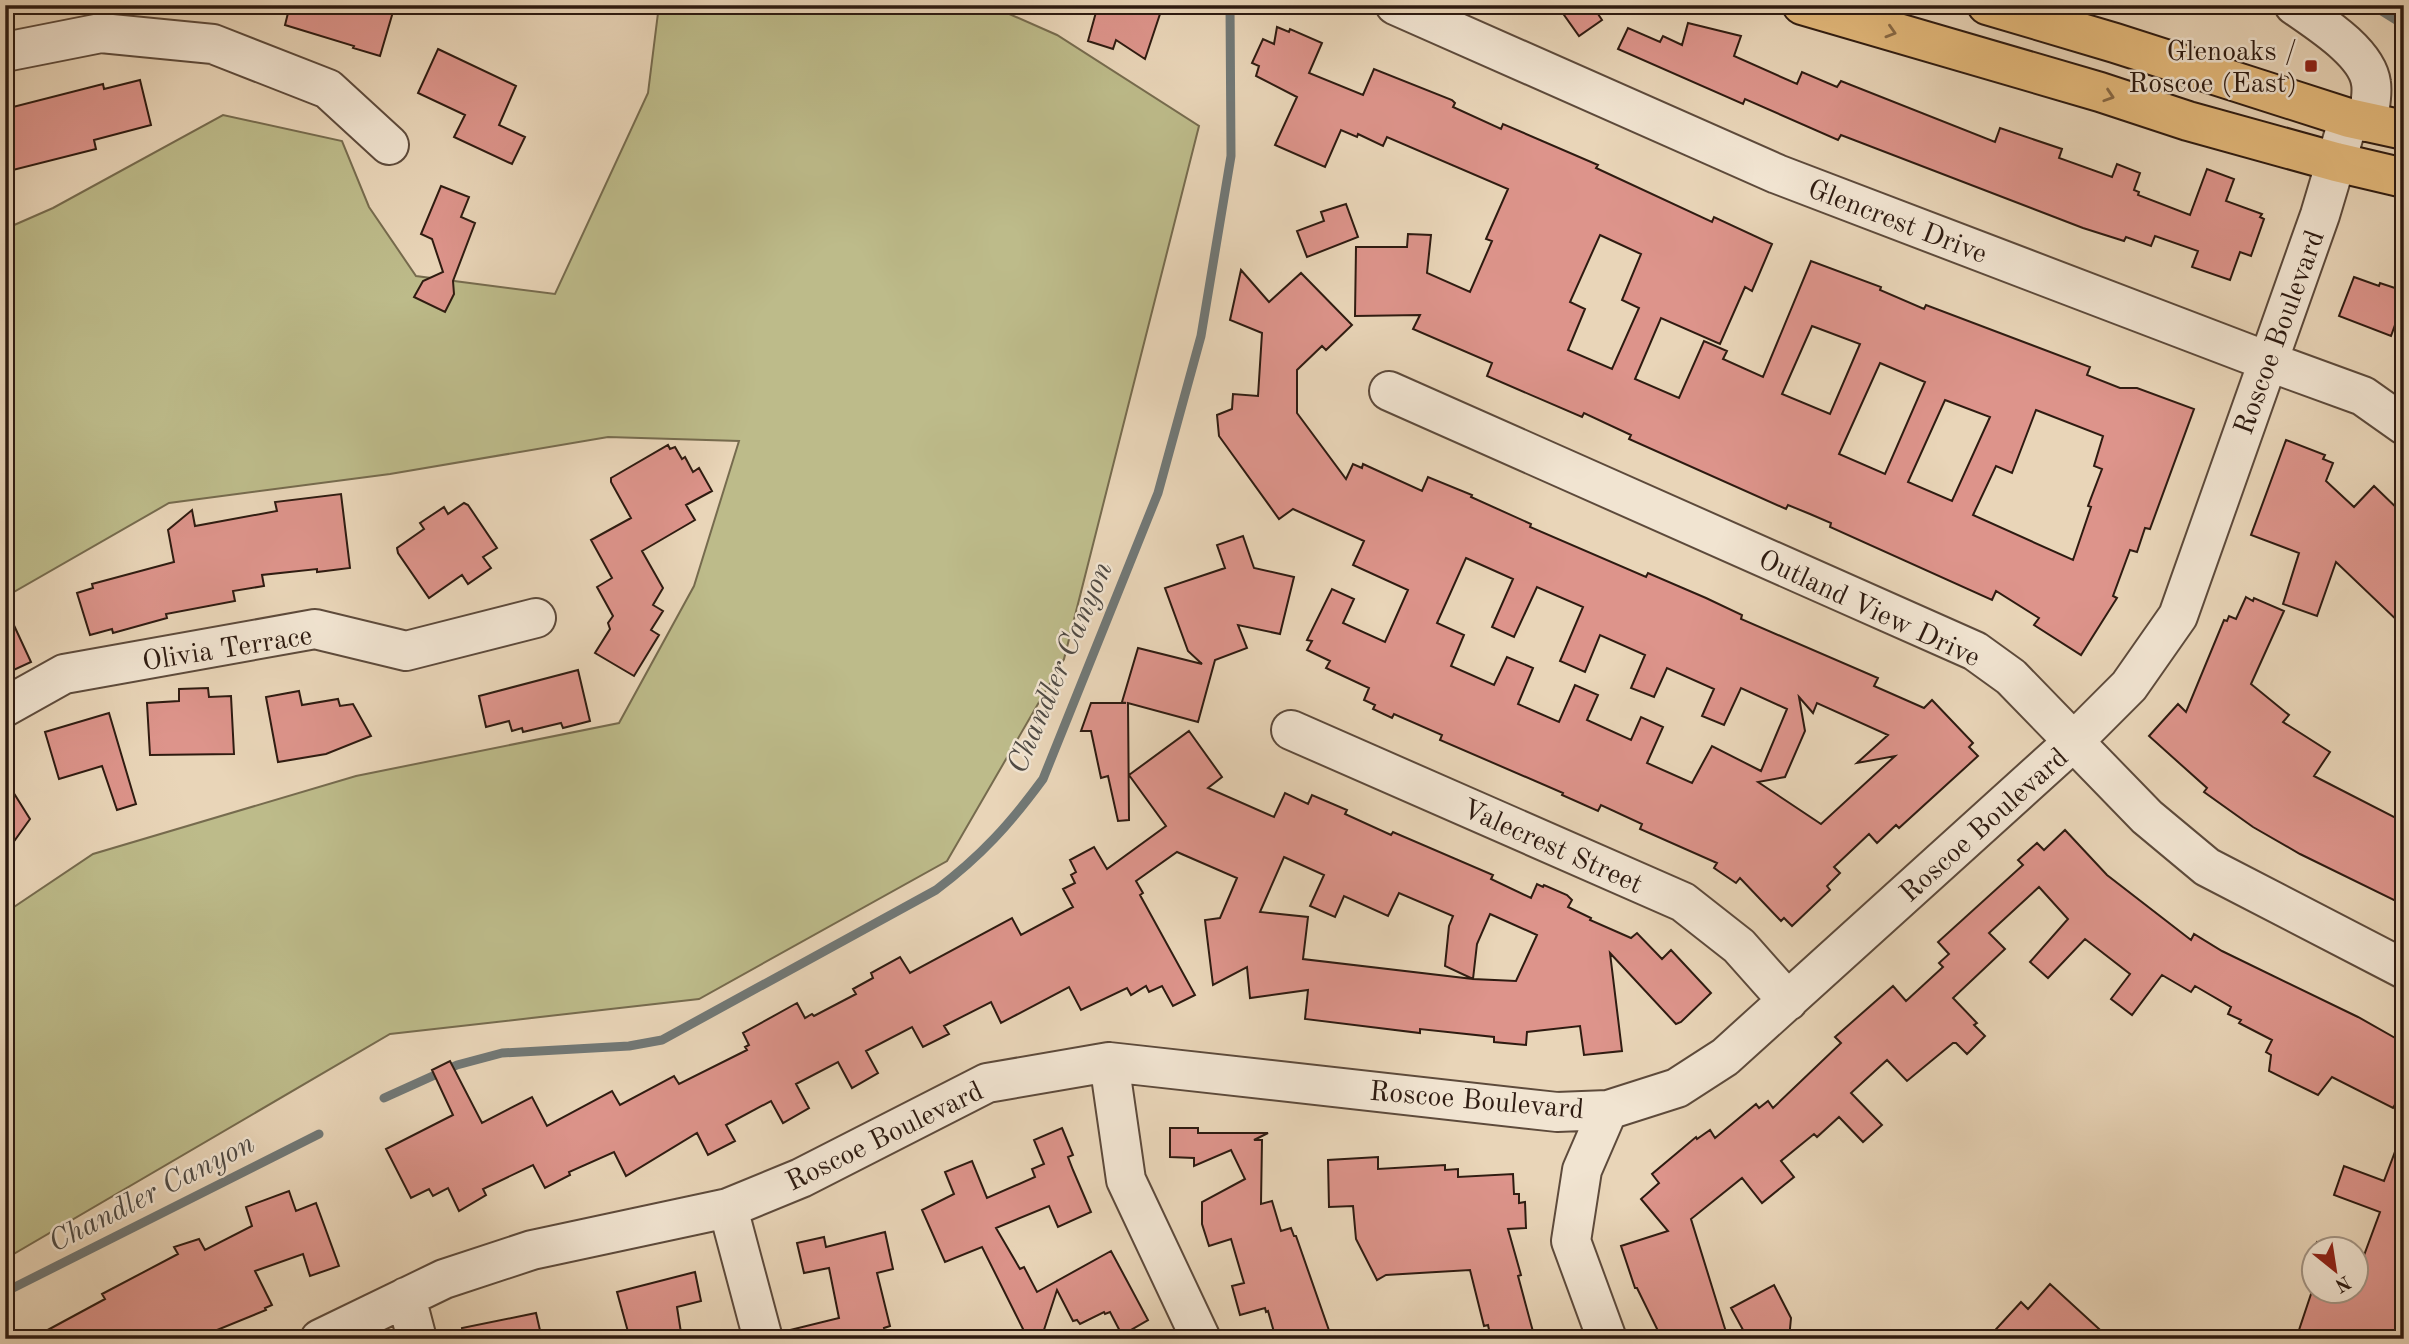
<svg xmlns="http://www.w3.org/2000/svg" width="2409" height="1344" viewBox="0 0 2409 1344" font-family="'Old Standard TT',serif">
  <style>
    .green { fill: #bdbb8a; stroke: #766b4e; stroke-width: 2 }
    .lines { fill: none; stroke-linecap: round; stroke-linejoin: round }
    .stream { stroke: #717876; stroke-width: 9 }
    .building { fill: #dd948b; stroke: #2e1b11; stroke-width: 2; fill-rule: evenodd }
    .minor-casing { stroke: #5d4a3b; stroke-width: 42 }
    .major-casing { stroke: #2e1b11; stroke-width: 42 }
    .minor { stroke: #f1e4d1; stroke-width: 38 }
    .major { stroke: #e4ba7c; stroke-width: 38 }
    .oneway { stroke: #896a46 }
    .poi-dot { fill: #8f2418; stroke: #f1e4d1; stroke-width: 2.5 }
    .labels { text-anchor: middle; stroke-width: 5; stroke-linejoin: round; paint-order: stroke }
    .poi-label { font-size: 28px; fill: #2e1b11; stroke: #f1e4d1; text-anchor: end }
    .street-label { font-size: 28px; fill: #2e1b11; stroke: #f1e4d1 }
    .water-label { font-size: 30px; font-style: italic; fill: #4f4a44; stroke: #f1e4d1 }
  </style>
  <rect width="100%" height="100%" fill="#e9d5b8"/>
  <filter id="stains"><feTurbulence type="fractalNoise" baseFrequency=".00286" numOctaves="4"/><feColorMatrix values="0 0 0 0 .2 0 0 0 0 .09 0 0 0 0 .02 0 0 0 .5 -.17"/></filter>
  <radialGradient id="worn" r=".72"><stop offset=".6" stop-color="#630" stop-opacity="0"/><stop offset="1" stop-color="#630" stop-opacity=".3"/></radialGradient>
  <!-- green -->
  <path class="green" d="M659,5h330l68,30 142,91 -135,533 -117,202 -248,138 -309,35 -385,225v-346l88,-59 263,-78 263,-53 75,-137 45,-145 -131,-4 -218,37 -221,29 -164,94v-368l48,-21 170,-93 119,26 27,66 47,69 139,18 93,-201z"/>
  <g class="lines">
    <!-- stream -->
    <path class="stream" d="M2372,5l32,20
      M384,1098l73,-33 45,-12 127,-7 33,-6 274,-150c45,-34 74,-66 107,-111l115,-286 43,-157 30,-180 -1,-151
      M5,1292l314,-158"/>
  </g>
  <!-- building -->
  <path class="building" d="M290,5h105l-15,51 -27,-8 1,-2 -69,-21z
    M1098,5h65l-18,54 -29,-19 -3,9 -25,-8z
    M1557,5h35l10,15 -23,16z
    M1688,23l53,13 -7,20 63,28 5,-12 35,15 4,-6 154,61 5,-14 62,21 -3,9 53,19 5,-13 23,9 -6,17 5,2 -1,3 52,20 17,-46 27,10 -8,22 36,13 -2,3 4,2 -13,37 -11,-4 -10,28 -38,-13 6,-16 -43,-15 -4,10 -25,-9 -2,4 -41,-13 -242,-93 -3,5 -93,-41 -2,5 -125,-55 10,-21 32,14 3,-6 19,9z
    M1277,27l12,5 1,-3 32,14 -13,30 54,22 11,-26 78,31 3,3 -2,4 48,22 2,-5 95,41 -2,3 116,54 2,-5 58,27 -20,47 -7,-4 -25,57 -59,-26 -26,61 44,19 25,-57 23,10 -4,8 40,18 48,-116 70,26 -1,3 44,19 2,-4 164,62 -3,8 33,13h17l57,21 -44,120 -5,-1 -8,24 -7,-2 -17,46 4,2 -36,57 -47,-30 5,-7 -43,-27 -4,9 -162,-73 1,-4 -21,-9 -22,-9 -2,4 -157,-70 2,-4 -47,-22 -2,4 -95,-41 5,-13 -79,-34 7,-14 -65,1 1,-69h51l1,-13 23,1 -4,38 43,19 22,-51 -6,-2 22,-50 -121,-52 -4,9 -25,-12 -1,3 -16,-7 -16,37 -50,-22 22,-48 -41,-21 3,-10 -7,-3 11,-24 11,5zM1600,235l41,19 -19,46 17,8 -27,61 -44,-19 17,-41 -15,-7zM1812,326l48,18 -30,70 -48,-20zM1880,363l45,19 -40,92 -46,-20zM1945,400l45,17 -38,84 -44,-19zM2036,410l67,26 -9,30 8,3 -14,37 3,1 -18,53 -100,-45 23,-49 16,7z
    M438,49l78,37 -17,39 26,12 -13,27 -58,-27 11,-22 -47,-22z
    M140,80l11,45 -57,15 2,9 -91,23v-63l98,-25 1,5z
    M441,186l28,11 -8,20 14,6 -22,58 1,13 -9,18 -31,-15 9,-16 20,-9 -11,-33 -11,-5z
    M1346,204l12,33 -51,20 -10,-26 27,-10 -3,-9z
    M1241,270l28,32 32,-29 51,52 -26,25 -4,-4 -25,24v43l49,66 7,-15 9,4 1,-4 59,27 6,-14 44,18 -1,2 60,27 -1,3 116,50 2,-4 58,25 36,17 -1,4 137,59 -4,8 50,22 8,-8 41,43 -4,4 9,9 -79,72 -3,-3 -19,18 -8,-9 -35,33 6,6 -13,13 3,4 -38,36 -8,-8 -3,3 -41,-43 -4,5 -22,-15 3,-5 -77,-34 2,-5 -41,-19 -3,6 -36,-16 1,-2 -123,-53 2,-5 -48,-21 -2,4 -19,-9 2,-4 -11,-5 5,-12 -43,-20 4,-7 -23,-11 5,-9 -5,-1 25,-51 22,10 -11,24 42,19 23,-52 -55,-25 11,-24 -71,-32 -14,10 -60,-83 -2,-21 15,-6 1,-15 25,2 4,-63 -32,-13zM1466,558l47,21 -21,48 22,10 23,-50 46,20 -23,54 25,11 15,-37 45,20 -14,33 23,9 13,-29 47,21 -12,27 22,9 17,-37 46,21 -26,62 -49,-25 -20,37 -45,-20 16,-36 -22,-10 -10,23 -44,-20 11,-25 -23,-10 -16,37 -41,-18 15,-36 -26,-11 -13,28 -43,-19 13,-31 -27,-12zM1799,697l14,16 4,-10 71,32 -31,28 38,-7 -74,68 -63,-42 27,-5 20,-46z
    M2354,277l25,9 1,-3 24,8v9l-13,36 -52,-20z
    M2286,440l39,15 -2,4 10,4 -7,18 28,26 20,-21 30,29v112l-68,-65 -19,54 -34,-12 16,-51 -48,-18z
    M668,445l2,4 5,-2 7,12 3,-2 8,15 6,-4 13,23 -26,14 9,15 -53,31 21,37 -10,17 10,6 -12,19 8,5 -25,41 -39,-23 15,-24 -2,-6 5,-7 -16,-29 15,-9 -21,-38 40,-22 -20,-36v-4z
    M341,494l9,74 -33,4v-3l-55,6 2,11 -31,5 2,10 -69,13 1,4 -54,15 -1,-4 -22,6 -13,-42 16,-5 -1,-4 82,-22 -6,-32 24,-20 3,16 82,-15 -2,-9z
    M464,503l4,2 29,43 -14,9 8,11 -23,16 -6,-9 -33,23 -31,-45 -1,-5 27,-19 -4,-6 24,-16 4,7z
    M1243,536l11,32 40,9 -14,57 -42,-9 9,23 -32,12 -17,62 -70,-19 1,117 -11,1 -10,-45 -7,2 -10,-47h-10l10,-28h35l-4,-1 16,-54 64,16 -14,-13 -23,-63 60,-20 -8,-23z
    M2246,597l7,4 1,-3 30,13 -33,73 38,31 -6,7 47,30 -16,24 90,46v83l-104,-51 -47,-27 -49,-35 3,-4 -58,-52 29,-32 8,8 38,-92 3,1 2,-5 7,3z
    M5,606l26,56 -26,12z
    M578,670l12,51 -27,7 -2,-5 -38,9 -1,-4 -10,3 -3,-10 -23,6 -7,-31z
    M208,688l1,9 22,-1 3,58 -84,1 -3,-52 32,-2v-12z
    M299,691l3,14 36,-6 2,7 13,-2 18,32 -45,18 -48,8 -12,-65z
    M109,713l27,91 -19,6 -15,-44 -43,13 -14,-47z
    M1189,731l33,46 -14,11 66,29 11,-24 23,11 4,-9 35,15 -2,4 46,21 2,-3 100,43 -2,4 40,19 6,-14 6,3 1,-2 23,10 5,5 -4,7 23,11 -1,2 41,18 6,-5 25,26 9,-9 40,43 -30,29 -5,2 -66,-71 12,98 -38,4 -4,-29 -53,6 -1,13 -32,-3v-5l-74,-8v4l-115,-14 3,-29 -58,8 -3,-31 -34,18 -8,-65 15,-2 17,-40 -60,-26 -41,29 7,12 -3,2 55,100 -22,11 -11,-20 -13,6 -3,-6 -15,9 -4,-7 -46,22 -12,-23 -68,36 -10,-21 -47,24 5,8 -26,13 -11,-20 -46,24 12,22 -26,15 -14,-26 -42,22 13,24 -26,15 -12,-22 -45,24 9,16 -27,14 -11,-22 -71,43 -12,-24 -45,20 1,3 -25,13 -12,-23 -50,24 3,6 -27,16 -11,-23 -15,8 -4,-7 -18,9 -25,-49 67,-34 -21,-45 18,-9 32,62 50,-26 15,29 65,-35 8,14 54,-29 5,8 68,-34 -2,-3 4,-2 -6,-12 54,-30 8,15 7,-4 2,2 42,-22 -3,-5 20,-11 -2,-5 29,-16 10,16 102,-55 9,17 52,-28 -10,-18 12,-6 -4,-8 5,-3 -6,-12 24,-13 13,22 59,-43 -37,-51zM1284,857l40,18 -14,31 25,11 9,-21 44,20 11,-23 54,23 -4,10 -4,40 28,13 -170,-20 5,-42 -48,-5zM1490,914l47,21 -21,46 -43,-2 4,-35z
    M5,779l25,40 -25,35z
    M2065,830l42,45 84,65 3,-6 28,17 136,66 46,26v46l-11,19 -61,-31 -14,18 -49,-24 2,-16 -5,-3 6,-12 -33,-17 2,-3 -13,-6 3,-7 -36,-21 -4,6 -29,-17 -30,40 -21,-16 19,-25 -45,-35 -37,39 -18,-16 38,-43 -29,-32 -50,46 16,16 -52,49 24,25 -3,2 11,11 -18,18 -11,-11h-3l-46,38 -20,-21 -36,33 31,32 -19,17 -24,-25 -22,20 -3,-3 -33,27 13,16 -32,26 -20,-25 -51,41 35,113 -13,7h-51l-25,-51h-2l-14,-42 47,-15 -27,-32 18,-16 -7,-9 44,-37 1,2 13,-9 5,8 41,-34 3,4 9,-7 5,7 68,-65 -6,-6 58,-51 13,15 37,-34 -4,-4 10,-9 -11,-12 85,-77 -5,-5 19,-17 7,7z
    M1062,1128l11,27 -5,2 5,13 18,42 -33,15 -9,-21 -53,22 24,41 4,-2 13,25 74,-41 37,69 -26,15 -12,-23 -5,2 -1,-2 -24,12 -3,-4 -4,1 -16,-31 -16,49h-13l-46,-92 -37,15 -23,-52 32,-16 -9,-22 27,-11 15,37 48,-21 -3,-8 12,-5 -10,-24z
    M1170,1128h28v5h70l-14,7h8l-1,64 11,-3 9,30 10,-3 3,8h2l36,103h-56l-8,-28 -2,1 -1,-4 -25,7 -8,-29 12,-3 -13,-44 -22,7 -7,-22v-22l43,-23 -14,-29 -37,16v-8l-24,-1z
    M2402,1133l2,206h-108l18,-54v7h42v-36l7,2 17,-46 -46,-17 10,-29 40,15z
    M1378,1157v12l67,-4v5l13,-1v8l55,-3 1,20h5v9l6,-1 1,26 -18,1 13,46 -3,1 17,63h-44l-3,-14 -4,1 -14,-56 -84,5 -9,5 -21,-41 -3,-33 -24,1 -1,-47z
    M289,1191l7,20 20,-8 23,63 -29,10 -7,-22 -48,17 17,34 -7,3 1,2 -71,29h-164l74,-40 -3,-5 76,-40 -4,-7 25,-8 6,11 47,-24 -6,-19z
    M885,1232l8,37 -16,4 13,53 -6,2 3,11h-96l-1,-9 49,-12 -10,-50 -25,5 -7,-30 27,-6 2,10z
    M2317,1242l22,8h-25v17l-6,-2z
    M695,1272l6,29 -24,6 5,32h-52l-13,-47z
    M2050,1284l60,55h-123l34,-37 7,7z
    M1774,1285l17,33 -2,21h-41l-17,-31z
    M536,1313l6,26h-79l-1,-11z"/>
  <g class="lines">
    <!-- minor casing -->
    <g class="minor-casing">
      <path id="minor" d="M1395,5l382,169 490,187 96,35 41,29
        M2294,5c24,17 73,47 77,78 2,12 -2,27 -3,39
        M5,52l96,-19 112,11 115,45 61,56
        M1389,391l586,260 36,26 136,140 60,50 197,102
        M5,707l59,-33 251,-45 91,22 130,-33
        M1291,730l392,172 56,44 49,55
        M1109,1062l17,118 75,159
        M728,1208l35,131
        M406,1297l11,42
        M320,1339l124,-60 88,-29 196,-42 73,-30 186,-95 122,-21 448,50 51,-2 69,-22 48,-31 348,-315 56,-56 49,-70 142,-401 29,-97
        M1607,1339l-36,-98 11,-71 26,-60"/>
    </g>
    <!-- major casing -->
    <g class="major-casing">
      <path id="major" d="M1802,5l298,87 88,29 148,41 68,16
        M1987,5l128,38 234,75 55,12"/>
    </g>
    <!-- minor -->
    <use href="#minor" class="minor"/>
    <!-- major -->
    <use href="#major" class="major"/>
  </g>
  <!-- one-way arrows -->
  <defs><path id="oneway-chevron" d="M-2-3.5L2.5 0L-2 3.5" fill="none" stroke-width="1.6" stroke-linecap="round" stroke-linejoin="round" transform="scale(1.75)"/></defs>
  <g class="oneway">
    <use href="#oneway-chevron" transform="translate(1891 32) rotate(17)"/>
    <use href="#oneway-chevron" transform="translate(2109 96) rotate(18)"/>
  </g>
  <!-- markers -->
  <rect class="poi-dot" x="2304" y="59" width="14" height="14" rx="3.5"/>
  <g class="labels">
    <!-- poi labels -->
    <g class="poi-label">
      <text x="2297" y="60">Glenoaks /<tspan x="2297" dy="32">Roscoe (East)</tspan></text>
    </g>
    <!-- street labels -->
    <g class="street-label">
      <text transform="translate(1898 220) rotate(21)" y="10">Glencrest Drive</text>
      <text transform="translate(2278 332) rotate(-70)" y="10">Roscoe Boulevard</text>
      <text transform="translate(1870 607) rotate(25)" y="10">Outland View Drive</text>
      <text transform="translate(227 647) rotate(-9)" y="10">Olivia Terrace</text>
      <text transform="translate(1983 824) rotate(-42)" y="10">Roscoe Boulevard</text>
      <text transform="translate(1553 845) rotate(24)" y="10">Valecrest Street</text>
      <text transform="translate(1477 1099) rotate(5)" y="10">Roscoe Boulevard</text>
      <text transform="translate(884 1135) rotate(-26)" y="10">Roscoe Boulevard</text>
    </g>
    <!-- water labels -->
    <g class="water-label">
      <text transform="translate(1059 667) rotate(-67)" y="10">Chandler Canyon</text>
      <text transform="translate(151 1192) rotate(-27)" y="10">Chandler Canyon</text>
    </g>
  </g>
  <!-- margin -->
  <rect width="2409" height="1344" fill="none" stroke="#e9d5b8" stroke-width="28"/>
  <rect x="7" y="7" width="2395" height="1330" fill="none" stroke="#2e1b11" stroke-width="3.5"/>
  <rect x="14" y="14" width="2381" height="1316" fill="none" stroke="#2e1b11" stroke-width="2"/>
  <!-- north arrow -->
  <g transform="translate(2335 1270) rotate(150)"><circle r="33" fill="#f1e4d1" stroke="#a39484" stroke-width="2"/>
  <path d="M0-5L12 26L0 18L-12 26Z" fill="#8f2418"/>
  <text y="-10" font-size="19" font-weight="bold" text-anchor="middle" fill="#2e1b11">N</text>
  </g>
  <rect width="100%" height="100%" filter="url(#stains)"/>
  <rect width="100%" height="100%" fill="url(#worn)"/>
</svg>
